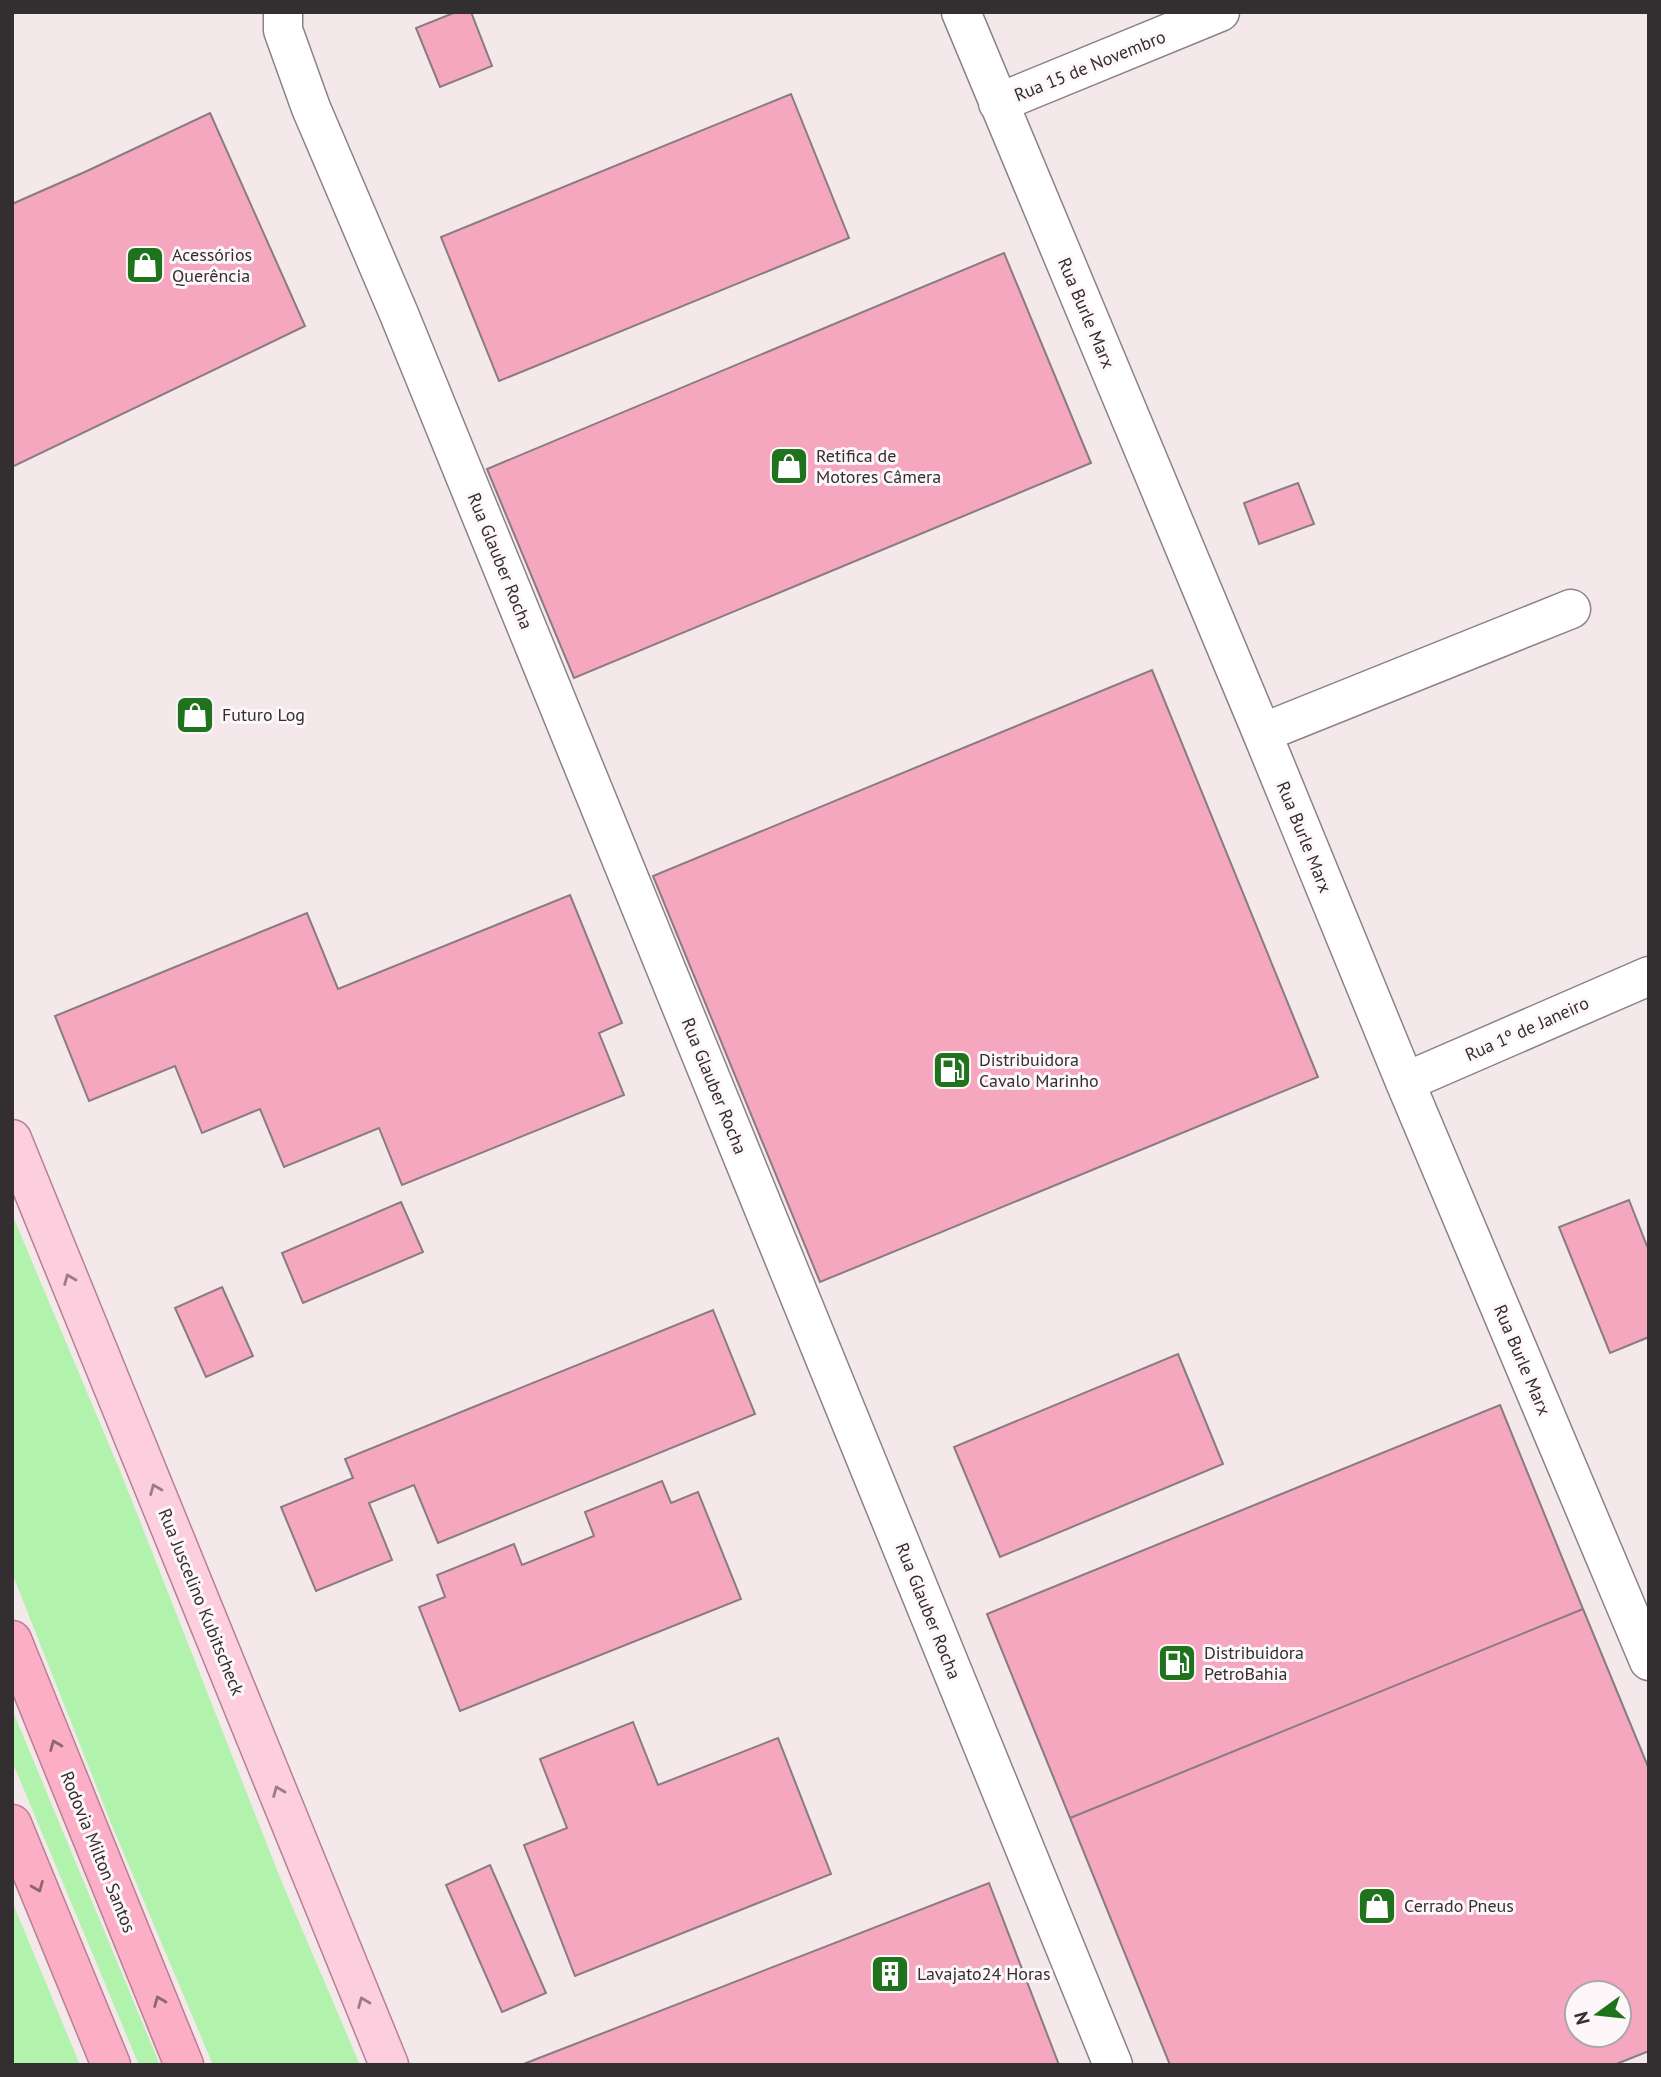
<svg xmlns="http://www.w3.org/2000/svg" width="1661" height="2077" viewBox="0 0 1661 2077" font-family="'PT Sans',sans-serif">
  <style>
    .green { fill: #b1f3ac }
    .building { fill: #f6a7c0; stroke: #877c7f; stroke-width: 2; fill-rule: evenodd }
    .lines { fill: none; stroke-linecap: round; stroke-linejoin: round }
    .minor-casing { stroke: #8d8285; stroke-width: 41 }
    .major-casing { stroke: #b68192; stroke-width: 41 }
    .highway-casing { stroke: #b68192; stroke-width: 41 }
    .minor { stroke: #fff; stroke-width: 38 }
    .major { stroke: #fdcedd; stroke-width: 38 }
    .highway { stroke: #fcaec6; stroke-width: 38 }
    .oneway { stroke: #987e86 }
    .oneway2 { stroke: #8d6874 }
    .labels { text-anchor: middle; stroke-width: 6; stroke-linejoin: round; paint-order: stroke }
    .street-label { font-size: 18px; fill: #332e30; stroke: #fef7f9 }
    .poi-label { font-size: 18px; fill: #332e30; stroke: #fef7f9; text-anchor: start }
  </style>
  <rect width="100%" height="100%" fill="#f4e8eb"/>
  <!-- green -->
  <path class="green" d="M12,1214l109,259 160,407 79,185h-147l-102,-242 -99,-250z
    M12,1709l148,356h-21l-127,-304z
    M12,1901l68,164h-68z"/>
  <!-- building -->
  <path class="building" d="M456,12h15l21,54 -52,21 -24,-59z
    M791,94l58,144 -350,143 -58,-144z
    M210,113l95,213 -293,141v-263l75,-33z
    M1004,253l87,210 -517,215 -87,-209z
    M1298,483l16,41 -55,20 -15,-41z
    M1152,670l166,407 -498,205 -167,-406z
    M570,895l52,128 -23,10 25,62 -222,90 -23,-57 -95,39 -24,-58 -58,24 -27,-67 -86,35 -34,-85 252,-103 31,76z
    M1629,1200l18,46 2,-1v92l-39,16 -51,-126z
    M401,1202l22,50 -120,51 -21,-50z
    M222,1287l31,69 -47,21 -31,-69z
    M713,1310l42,104 -317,129 -24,-58 -45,18 23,57 -76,31 -35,-84 72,-29 -8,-19z
    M1178,1354l45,110 -223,93 -46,-110z
    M1500,1405l83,204 -513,209 -83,-204z
    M662,1481l9,22 27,-11 43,107 -281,112 -41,-104 26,-10 -8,-22 77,-31 8,21 72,-29 -9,-24z
    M1583,1609l66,160v282l-35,14h-444l-100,-247zM1577,1993h42v42h-42z
    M633,1722l25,63 120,-47 53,136 -256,102 -51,-131 43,-17 -27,-69z
    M490,1865l56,128 -44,19 -56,-127z
    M989,1883l70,182h-538z"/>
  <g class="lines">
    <!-- minor casing -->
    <g class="minor-casing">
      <path id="minor" d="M283,12v18l28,78 88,206 714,1751
        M961,12l301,721 143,349 244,579
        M998,103l222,-91
        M1262,733l309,-124
        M1405,1082l244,-106"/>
    </g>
    <!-- major casing -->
    <g class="major-casing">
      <path id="major" d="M12,1139l377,926"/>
    </g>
    <!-- highway casing -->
    <g class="highway-casing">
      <path id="highway" d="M12,1640l172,425
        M12,1824l99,241"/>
    </g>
    <!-- minor -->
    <use href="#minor" class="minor"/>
    <!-- major -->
    <use href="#major" class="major"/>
    <!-- highway -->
    <use href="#highway" class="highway"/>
  </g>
  <!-- one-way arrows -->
  <defs><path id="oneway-chevron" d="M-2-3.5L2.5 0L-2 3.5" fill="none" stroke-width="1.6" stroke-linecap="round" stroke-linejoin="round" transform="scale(1.75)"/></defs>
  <g class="oneway">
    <use href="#oneway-chevron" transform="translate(69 1279) rotate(-112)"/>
    <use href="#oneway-chevron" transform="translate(155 1489) rotate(-112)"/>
    <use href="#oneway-chevron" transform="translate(278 1791) rotate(-112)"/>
    <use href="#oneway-chevron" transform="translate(363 2002) rotate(-112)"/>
  </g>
  <g class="oneway2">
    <use href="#oneway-chevron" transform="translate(55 1745) rotate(-112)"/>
    <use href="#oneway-chevron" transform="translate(38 1887) rotate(68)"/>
    <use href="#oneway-chevron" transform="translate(159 2001) rotate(-112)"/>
  </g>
  <!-- icons -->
  <defs>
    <g id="shop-square" transform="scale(2.0125)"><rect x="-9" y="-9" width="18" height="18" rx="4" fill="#1f731d" stroke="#fef7f9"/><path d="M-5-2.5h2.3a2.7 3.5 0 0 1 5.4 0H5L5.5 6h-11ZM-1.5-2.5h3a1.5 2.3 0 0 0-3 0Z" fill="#fff"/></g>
    <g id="fuel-square" transform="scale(2.0125)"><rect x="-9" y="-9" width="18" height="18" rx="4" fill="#1f731d" stroke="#fef7f9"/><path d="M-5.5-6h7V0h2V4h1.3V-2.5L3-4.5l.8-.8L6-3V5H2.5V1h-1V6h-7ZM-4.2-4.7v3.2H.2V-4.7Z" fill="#fff"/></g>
    <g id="building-square" transform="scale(2.0125)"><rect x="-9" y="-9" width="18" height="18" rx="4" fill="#1f731d" stroke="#fef7f9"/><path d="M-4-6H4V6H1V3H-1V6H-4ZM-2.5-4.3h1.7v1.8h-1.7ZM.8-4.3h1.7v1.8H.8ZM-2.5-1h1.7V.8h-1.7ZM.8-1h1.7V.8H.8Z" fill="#fff"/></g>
  </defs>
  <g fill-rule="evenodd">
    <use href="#shop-square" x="145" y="265"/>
    <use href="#shop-square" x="789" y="466"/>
    <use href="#shop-square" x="195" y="715"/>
    <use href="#fuel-square" x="952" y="1070"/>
    <use href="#fuel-square" x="1177" y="1663"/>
    <use href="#shop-square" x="1377" y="1906"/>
    <use href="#building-square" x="890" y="1974"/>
  </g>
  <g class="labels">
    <!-- street labels -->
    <g class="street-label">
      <text transform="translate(1090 66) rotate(-22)" y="6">Rua 15 de Novembro</text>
      <text transform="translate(1086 313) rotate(67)" y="6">Rua Burle Marx</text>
      <text transform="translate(500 561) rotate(68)" y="6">Rua Glauber Rocha</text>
      <text transform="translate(1304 837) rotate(68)" y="6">Rua Burle Marx</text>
      <text transform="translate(1527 1029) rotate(-24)" y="6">Rua 1º de Janeiro</text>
      <text transform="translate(714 1086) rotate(68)" y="6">Rua Glauber Rocha</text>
      <text transform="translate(1522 1360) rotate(67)" y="6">Rua Burle Marx</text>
      <text transform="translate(201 1602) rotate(68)" y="6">Rua Juscelino Kubitscheck</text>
      <text transform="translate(928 1611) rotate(68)" y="6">Rua Glauber Rocha</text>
      <text transform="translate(98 1852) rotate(68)" y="6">Rodovia Milton Santos</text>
    </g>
    <!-- poi labels -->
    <g class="poi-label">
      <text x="172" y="261">Acessórios<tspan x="172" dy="21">Querência</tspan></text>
      <text x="816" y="462">Retifica de<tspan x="816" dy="21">Motores Câmera</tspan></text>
      <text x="222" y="721">Futuro Log</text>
      <text x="979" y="1066">Distribuidora<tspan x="979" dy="21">Cavalo Marinho</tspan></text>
      <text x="1204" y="1659">Distribuidora<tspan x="1204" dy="21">PetroBahia</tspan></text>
      <text x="1404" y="1912">Cerrado Pneus</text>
      <text x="917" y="1980">Lavajato24 Horas</text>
    </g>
  </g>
  <!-- border -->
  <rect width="1661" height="2077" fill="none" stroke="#332e30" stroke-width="28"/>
  <!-- north arrow -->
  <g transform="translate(1598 2014) rotate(255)"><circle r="33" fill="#fef7f9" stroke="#ada7a9" stroke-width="2"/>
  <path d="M0-5L12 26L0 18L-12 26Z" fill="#1f731d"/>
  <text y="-10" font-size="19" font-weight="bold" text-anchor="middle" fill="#332e30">N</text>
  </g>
</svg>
